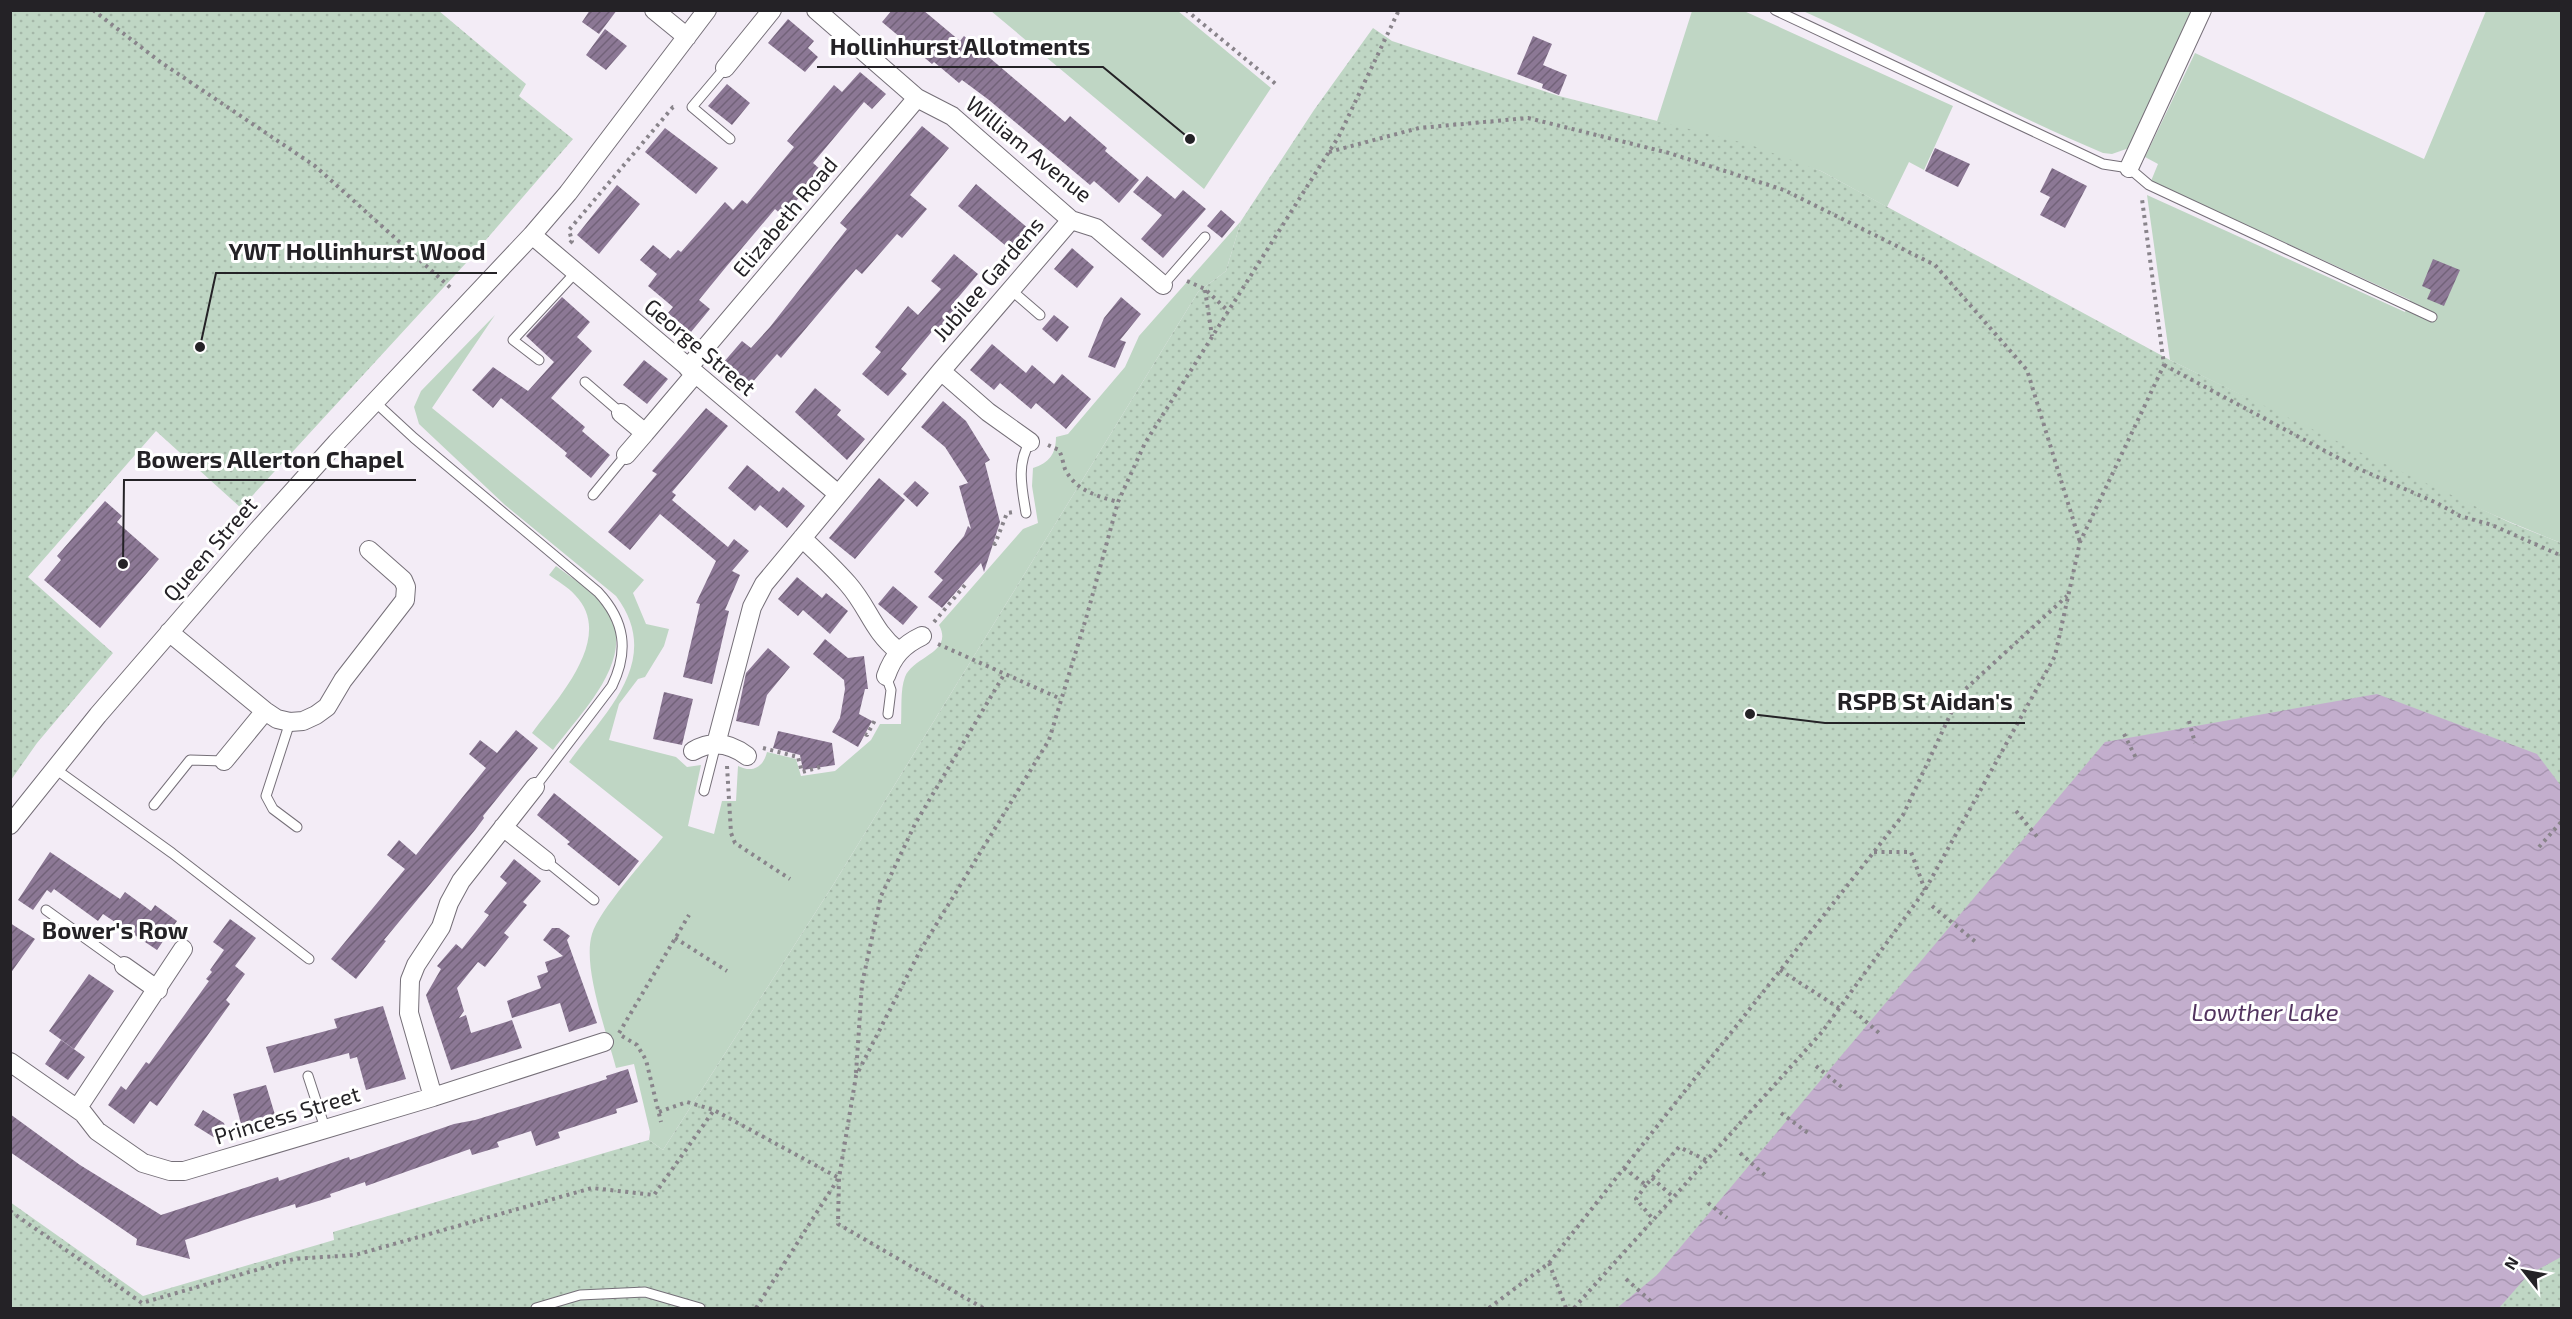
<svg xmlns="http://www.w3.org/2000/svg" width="2572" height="1319" viewBox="0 0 2572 1319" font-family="'Exo 2',sans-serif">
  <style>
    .green { fill: #bfd6c4 }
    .park { fill: url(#park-dots) }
    .water { fill: url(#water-waves) }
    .building { fill: url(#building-hatch) }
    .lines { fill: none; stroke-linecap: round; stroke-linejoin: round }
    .service-casing { stroke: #756f78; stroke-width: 11 }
    .minor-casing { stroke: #756f78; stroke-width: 20 }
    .path { stroke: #89848b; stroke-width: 4; stroke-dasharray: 3 4.5; stroke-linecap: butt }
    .service { stroke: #fff; stroke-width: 9 }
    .minor { stroke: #fff; stroke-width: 18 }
    .labels { text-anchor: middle; stroke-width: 6; stroke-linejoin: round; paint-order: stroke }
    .street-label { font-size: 22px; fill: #242226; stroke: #fff }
    .neighbourhood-label { font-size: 24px; font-weight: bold; fill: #242226; stroke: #fff }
    .water-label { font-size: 24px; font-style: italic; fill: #52345f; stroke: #fff }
    .leader { fill: none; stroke: #242226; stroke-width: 2 }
    .callout-dot { fill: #242226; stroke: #fff; stroke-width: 2 }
    .callout-label { font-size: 24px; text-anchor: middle; font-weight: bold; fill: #242226; stroke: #fff; stroke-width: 6; stroke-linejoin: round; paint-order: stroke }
  </style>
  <defs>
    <pattern id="park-dots" width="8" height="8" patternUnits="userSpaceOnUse" patternTransform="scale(1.5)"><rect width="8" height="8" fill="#bfd6c4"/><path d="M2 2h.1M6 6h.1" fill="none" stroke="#a4b7a8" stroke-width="1.8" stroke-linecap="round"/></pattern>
    <pattern id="water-waves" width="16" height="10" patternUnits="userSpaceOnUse" patternTransform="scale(1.5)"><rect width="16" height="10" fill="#c3aecd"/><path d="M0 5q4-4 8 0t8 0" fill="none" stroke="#a795b0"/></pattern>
    <pattern id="building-hatch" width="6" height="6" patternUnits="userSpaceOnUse" patternTransform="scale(1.5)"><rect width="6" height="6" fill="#8c7895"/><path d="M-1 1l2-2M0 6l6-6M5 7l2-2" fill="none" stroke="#726279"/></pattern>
  </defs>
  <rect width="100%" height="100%" fill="#f3ecf6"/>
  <!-- green -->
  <path class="green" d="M991,11h187l93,77 -67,101z
    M1692,11h52l209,95 -29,64 -15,-8 -22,45 -66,-36 -164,-50z
    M1803,11h391l-65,137 -17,6 -9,-1c-102,-43 -199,-97 -300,-142z
    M2486,11h75v532c-133,-53 -262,-120 -391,-183l-23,-165 258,117 5,-12 -259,-119 7,-17 -13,-7 50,-104 229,106z
    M1241,221l-15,50 -28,21 -365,593 -170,265 -14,-10 1,-8 -16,-68 -18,4c-9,-35 -34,-101 -24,-134 8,-25 53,-74 71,-97l-94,-75c37,-51 95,-102 47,-166l-111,-91 -86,-81 -5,-17 7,-16 74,-76 -63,93 212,172 -11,13 13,31 23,5 -5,17 -19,31 -7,2 -19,25 -10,36 67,17 11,10 14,-2 -13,61 26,8 8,-33h14l2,-35c14,7 25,2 29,-14l29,7 5,17 34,-5 36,-31 9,-16h21c1,-14 -1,-34 4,-47 8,-21 49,-24 34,-52l84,-96 15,-6 -6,-37 1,-18c16,-5 23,-14 23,-31l12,-3 57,-67 14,-31z
    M556,566c17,13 38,25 50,42 34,49 -25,104 -53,142l-21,-17c25,-34 84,-96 43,-138 -7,-8 -18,-14 -26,-20z"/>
  <!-- park -->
  <path class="park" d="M11,10l428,1 87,73 -7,12 54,43 -107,124 -225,245 -85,-77 -128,146 85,76 -76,90 -26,37z
    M1373,28l19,13 167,55 189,48 73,27 349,189 179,87 162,76 50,20v765h-2550l-1,-106 133,94 191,-56 -1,-8 316,-92 14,10 170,-265 365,-593 28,-21 15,-50 73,-111z"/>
  <!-- water -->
  <path class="water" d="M2377,694l160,60 24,32v471l-33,18 -29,33h-882l40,-33 448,-533z"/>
  <!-- building -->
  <path class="building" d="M590,10h27l-18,24 -17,-12z
    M892,10h31l37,31 4,-5 101,86 5,-6 37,32 -2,3 34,29 -20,23 -25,-22 -4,4 -101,-85 -27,-20 -3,3 -25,-21 -2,2 -50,-42z
    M788,19l26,22 -6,7 10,9 -13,15 -37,-29z
    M605,29l22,17 -21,24 -20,-15z
    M1533,36l19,8 -9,21 24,10 -8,20 -17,-7 1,-4 -26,-10z
    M860,72l26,22 -14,15 -8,-7 -51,61 8,7 -28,35 -10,11 -8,-7 -49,58 -27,33 11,9 -19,23 -23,-19 5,-6 -25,-21 9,-12 -17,-14 13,-15 17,14 8,-9 3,2 44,-50 8,8 9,-10 5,4 47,-57 -7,-6 47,-56 8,7z
    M727,84l23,19 -18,22 -24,-19z
    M922,126l27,22 -39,47 17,14 -25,29 -5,-4 -35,40 -6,-5 -75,89 -4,-4 -27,31 -27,-22 19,-22 9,7 19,-21 77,-98 -7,-6z
    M665,128l53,40 -22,26 -51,-42z
    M1935,148l35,16 -12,23 -33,-16z
    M2052,168l35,18 -22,42 -25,-13 10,-18 -10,-5z
    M1147,176l28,23 8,-9 23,19 -43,49 -22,-19 21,-24 -29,-23z
    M976,184l60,51 -18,21 -60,-50z
    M617,185l23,19 -41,50 -22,-19z
    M1221,210l14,12 -13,16 -15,-12z
    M1072,248l22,19 -17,21 -23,-19z
    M954,254l24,20 -27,32 7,6 -19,21 -5,-4 -33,40 6,5 -19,22 -26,-22 19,-22 -6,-5 33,-41 10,9 23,-26 -10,-8z
    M2433,259l27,11 -16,36 -17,-7 4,-9 -9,-4z
    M562,297l28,25 -13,15 15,14 -41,47 34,29 -3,4 28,24 -19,23 -26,-22 2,-3 -66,-55 -8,10 -21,-18 21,-23 35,24 26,-29 -28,-26z
    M1121,297l20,17 -21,26 6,2 -11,26 -27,-11 16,-39z
    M1054,315l15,12 -12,15 -15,-13z
    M992,344l34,29 6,-8 22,19 8,-10 29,25 -25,30 -30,-26 -5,6 -31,-26 -6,7 -24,-20z
    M644,360l24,19 -21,25 -24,-19z
    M815,388l26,22 -4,5 28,24 -18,21 -52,-48z
    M943,401l23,20 24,39 -5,3 15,59 -16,50 -3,-9 -39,45 -14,-11 15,-17 -9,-8 30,-36 4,-10 3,3 -12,-43 9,-3 -23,-36 -24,-20z
    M706,408l22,18 -56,66 4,3 -4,5 56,47 6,-8 15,12 -17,20 8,4 -15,35 4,1 -17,73 -29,-7 17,-73 -4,-1 20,-42 -56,-47 -30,36 -22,-18 49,-58 -5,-3z
    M747,465l32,27 4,-5 22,19 -18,22 -27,-23 -5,6 -27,-23z
    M879,478l26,22 -50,59 -26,-21z
    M915,481l14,12 -12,14 -14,-13z
    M105,501l17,15 -5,6 42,37 -59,69 -56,-48 17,-20 -4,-4z
    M797,577l25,21 4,-5 22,18 -18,23 -27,-24 -5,6 -20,-17z
    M893,586l25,21 -15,18 -25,-21z
    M825,639l23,19 16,-2 4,33h-3l-6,25 13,7 -14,26 -26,-15 8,-14 5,-29 -1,-9 -31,-26z
    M768,648l22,19 -23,28 -8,31 -23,-5 10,-48z
    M664,692l29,7 -11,46 -29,-6z
    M516,730l22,18 -55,68 1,2 -9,12 -91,110 2,1 -30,38 -25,-20 74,-90 -18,-14 12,-15 17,15 70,-87 -17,-14 11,-14 17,13z
    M778,731l54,12 3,22 -32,5 -3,-15 -27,-7z
    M554,793l85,68 -20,25 -52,-42 3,-2 -33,-27z
    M50,852l70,47 5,-7 26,19 4,-6 22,16 -20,29 -54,-36 -5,7 -44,-32 -3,4 -4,-3 -14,20 -15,-10z
    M514,859l27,22 -18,21 4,3 -23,28 5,4 -24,30 -7,-5 -21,26 7,23 -5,7 7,-3 5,18 41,-13 10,28 -71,22 -25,-75 15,-26 -4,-3 19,-22 6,5 27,-34 -5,-3 23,-29 -7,-6z
    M230,919l26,19 -21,28 10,8 -19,26 4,4 -73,102 -7,-5 -16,23 -26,-19 13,-19 5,4 20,-28 3,2 60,-83 -3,-2 6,-7 -2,-2 14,-20 -11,-8z
    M10,923l25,16 -25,35z
    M552,928h7l11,8 -3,4 30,83 -28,9 -9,-29 -48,15 -5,-17 34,-13 -4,-12 11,-4 -3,-10 18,-6 -20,-16z
    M89,974l25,17 -40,58 -25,-18z
    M383,1006l23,73 -40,11 -9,-33 -7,2 -1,-6 -75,20 -8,-26 71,-19 -3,-9z
    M61,1040l24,17 -17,23 -23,-16z
    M628,1069l10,33 -22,7 1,4 -59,19 2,6 -24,8 -5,-15 -34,11 2,5 -27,8 -2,-6 -104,37 -1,-4 -35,12 1,3 -35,11 -1,-4 -45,14 -65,22 5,19 -54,-14 1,-6 -127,-87v-38l70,51 81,50 117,-38 1,4 70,-24 1,3 104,-36 21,-4 85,-26 47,-15 -1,-3z
    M266,1085l9,30 -34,9 -8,-30z
    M203,1110l21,13 3,12 -12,3 -21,-13z"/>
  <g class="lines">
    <!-- service casing -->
    <g class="service-casing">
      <path id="service" d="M1775,10l328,154 26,4 20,17 283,132
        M725,68l-33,39 38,32
        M1163,285l42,-48
        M1011,290l29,25
        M539,360l-26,-20 63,-68
        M585,382l36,31
        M375,402l39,36 184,154c27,29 31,59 14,94l-77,101
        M593,495l33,-40
        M1026,513c-4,-24 -10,-49 4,-71
        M886,676l5,14 -3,24
        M290,722l-24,74 7,13 24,18
        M54,768l118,85 137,106
        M704,791l12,-47
        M154,805l36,-45 34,1
        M546,861l48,39
        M46,910l78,56
        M308,1076l17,52
        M536,1308l44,-13 65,-3 55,16"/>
    </g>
    <!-- minor casing -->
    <g class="minor-casing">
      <path id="minor" d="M654,10l33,27
        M816,10l101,88 35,18 119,104 25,8 67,57
        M725,68l47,-58
        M2129,168l73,-158
        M532,235l306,259
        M688,368l229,-270
        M941,371l47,41 42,30
        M621,413l24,20 50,-59
        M626,455l19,-22
        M802,538c16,15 32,30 46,46 21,24 24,46 50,67
        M169,632l96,79 12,8 13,3 13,-1 13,-6 11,-8 16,-27 62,-80 1,-13 -3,-7 -34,-30
        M886,676c7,-20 17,-31 36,-40
        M716,744l36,-137 12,-23 177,-213 130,-151
        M693,751c19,-11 37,-8 54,5
        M224,761l41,-50
        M10,825l88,-110 160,-185 79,-88 195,-207 36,-42 139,-183
        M503,827l43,34
        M124,966l34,24
        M10,1062l73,51 14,18 46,32 27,8h14l249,-74 171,-55
        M433,1097l-24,-84 1,-33 6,-15 25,-38 8,-24 12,-22 74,-94
        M77,1109l106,-160"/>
    </g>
    <!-- path -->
    <path class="path" d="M93,10l66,51 156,105 138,124
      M1186,10l91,75
      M1329,152l90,-24 109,-10 141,35 115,37 151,75 92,105 53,172
      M570,243l2,-2 -3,-11 104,-123h4
      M1187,281l18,8 23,22
      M1205,290l7,46
      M2164,365l193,103 80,35 23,13 32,9 70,31
      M1048,445l11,5c3,6 4,13 6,19 11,22 32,27 53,33
      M993,543l2,1 12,-31 6,-1
      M934,622l32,-38 -2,-1
      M938,644l123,55
      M2189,721l6,22
      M865,734l2,1 8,-15
      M2124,734l13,26
      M763,748l35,9 4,15 18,-5
      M727,766l4,67 4,10 55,36
      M2016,811l23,28
      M2539,847l23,-26
      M1874,852h37l14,38
      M1932,906l45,37
      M675,938l52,33
      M1780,970l59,38
      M1854,1011l25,22
      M619,1033l70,-118
      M622,1036l15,9 9,15 15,62
      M1816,1066l28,23
      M856,1073l6,-89 19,-88 34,-72 90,-151
      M659,1112l28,-10 27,8
      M1781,1113l27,20
      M1740,1153l26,23
      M1624,1168l22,17 33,-38 27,13
      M1652,1178l21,19
      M1646,1185l-10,14 17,20
      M1708,1203l19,15
      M10,1211l132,92 152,-44 61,-4 237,-67 62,7 60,-85 125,68
      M1549,1263l17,45
      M1626,1279l27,24
      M756,1308l82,-129
      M983,1308l-145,-84 1,-46 17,-102 64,-125 129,-211 38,-125 31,-113 27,-59 194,-307 60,-126
      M1489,1308l60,-45 354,-448 57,-121 107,-98
      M1574,1308l248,-276 103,-142 130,-234 25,-114 84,-177 -22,-166"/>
    <!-- service -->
    <use href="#service" class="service"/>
    <!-- minor -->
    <use href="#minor" class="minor"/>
  </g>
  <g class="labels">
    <!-- street labels -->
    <g class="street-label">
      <text transform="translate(1029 149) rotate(39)" y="8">William Avenue</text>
      <text transform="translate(785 217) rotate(-50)" y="8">Elizabeth Road</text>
      <text transform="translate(988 279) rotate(-49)" y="8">Jubilee Gardens</text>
      <text transform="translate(700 347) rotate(40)" y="8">George Street</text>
      <text transform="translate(210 549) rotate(-49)" y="8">Queen Street</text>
      <text transform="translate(287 1115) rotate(-17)" y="8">Princess Street</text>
    </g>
    <!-- neighbourhood labels -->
    <g class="neighbourhood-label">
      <text x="115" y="939">Bower's Row</text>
    </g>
    <!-- water labels -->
    <g class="water-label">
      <text x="2265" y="1021">Lowther Lake</text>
    </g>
  </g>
  <!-- callouts -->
  <path class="leader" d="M1190 139L1103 67H817M200 347L216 273H497M123 564L124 480H416M1750 714L1825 723H2025"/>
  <g class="callout-dot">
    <circle cx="1190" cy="139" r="6"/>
    <circle cx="200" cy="347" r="6"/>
    <circle cx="123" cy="564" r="6"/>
    <circle cx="1750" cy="714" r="6"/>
  </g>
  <g class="callout-label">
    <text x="960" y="55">Hollinhurst Allotments</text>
    <text x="357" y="260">YWT Hollinhurst Wood</text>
    <text x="270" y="468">Bowers Allerton Chapel</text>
    <text x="1925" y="710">RSPB St Aidan's</text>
  </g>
  <!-- border -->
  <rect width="2572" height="1319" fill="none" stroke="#242226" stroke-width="24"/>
  <!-- north arrow -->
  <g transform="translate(2524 1271) rotate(301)" stroke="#ffffff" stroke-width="4.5" paint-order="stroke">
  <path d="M0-4.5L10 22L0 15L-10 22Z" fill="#242226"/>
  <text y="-9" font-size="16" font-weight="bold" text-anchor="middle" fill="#242226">N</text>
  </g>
</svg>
